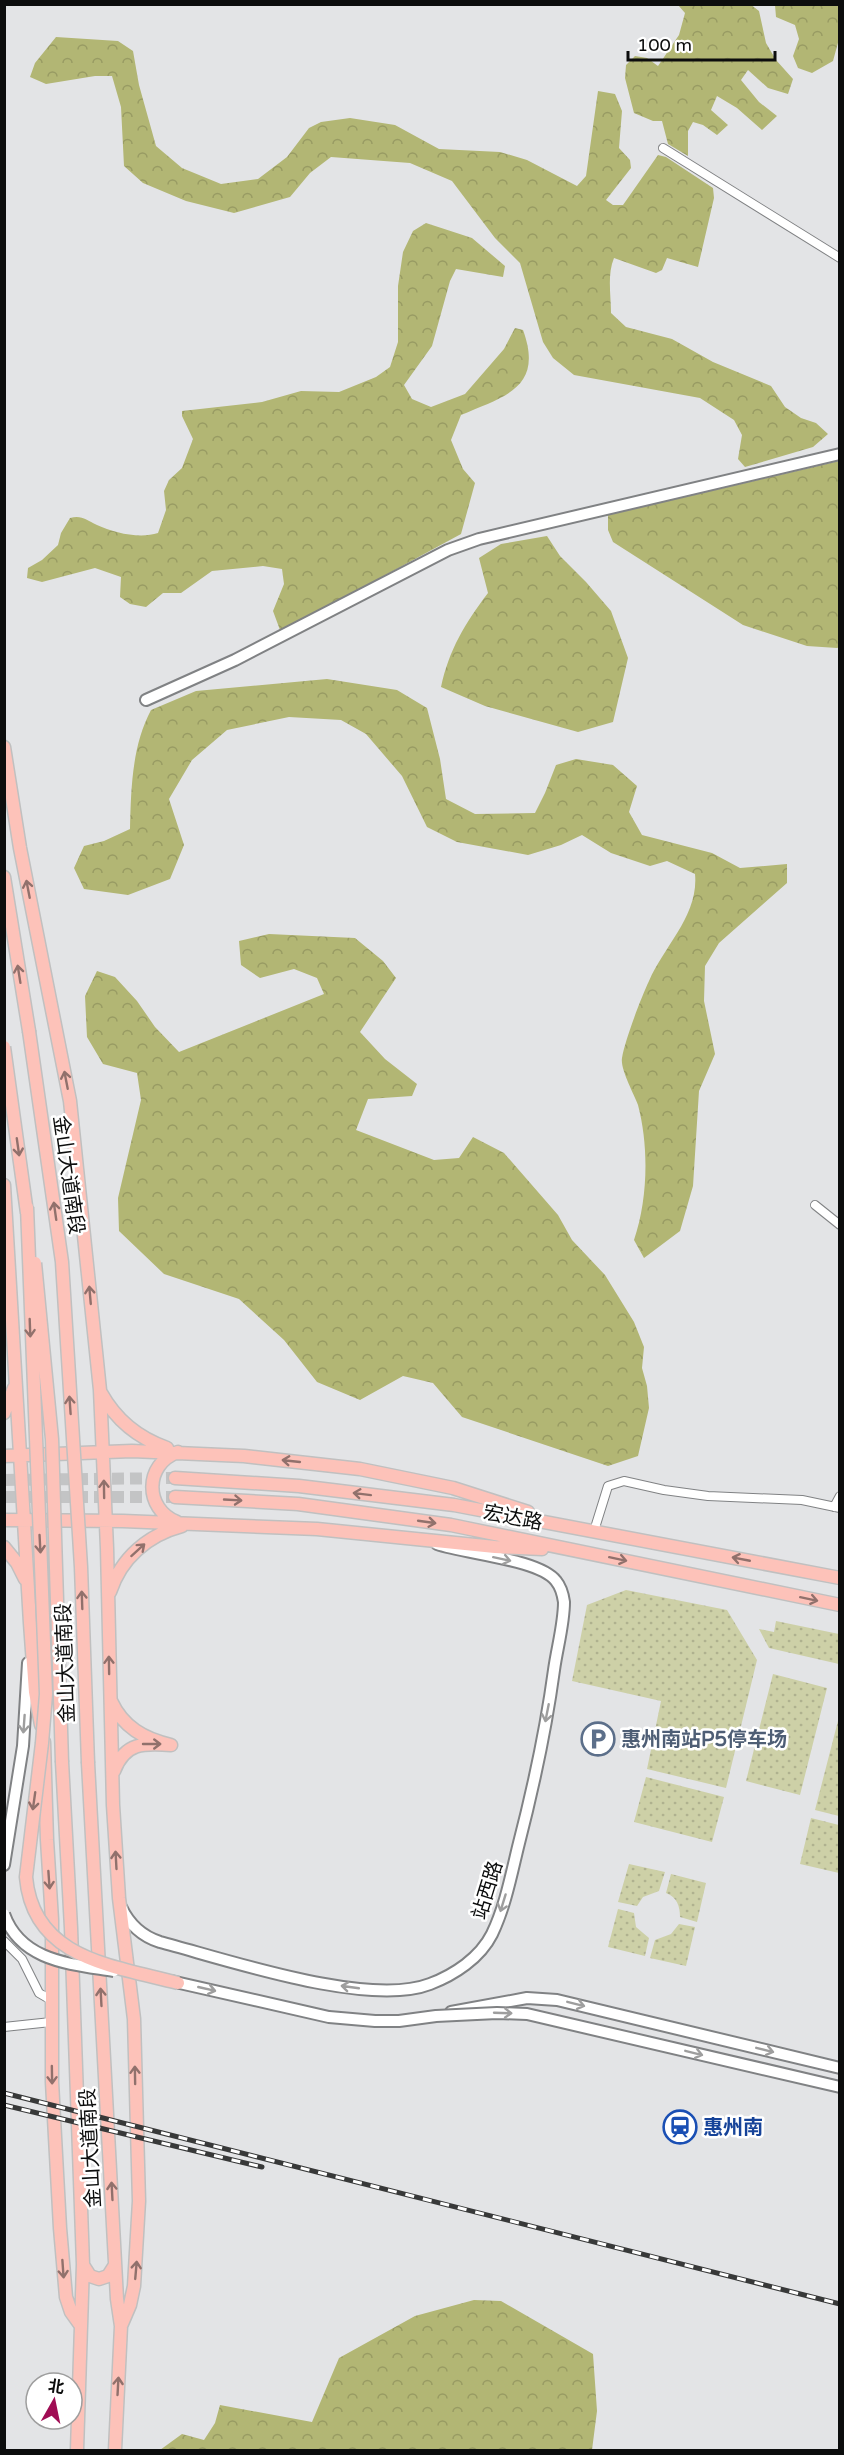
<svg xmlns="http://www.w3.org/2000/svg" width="844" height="2455" viewBox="0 0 844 2455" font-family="'Varela Round','Noto Sans SC',sans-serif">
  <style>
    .grass { fill: url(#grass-dots) }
    .forest { fill: url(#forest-crowns) }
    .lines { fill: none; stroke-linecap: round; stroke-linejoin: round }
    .primary-tunnel { stroke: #c3c4c5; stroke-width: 12; stroke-dasharray: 12 6; stroke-linecap: butt }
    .street-casing { stroke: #808284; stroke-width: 10 }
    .secondary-casing { stroke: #808284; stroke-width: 14 }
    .primary-casing { stroke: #c0c0c0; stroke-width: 15 }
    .street { stroke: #fff; stroke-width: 8 }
    .secondary { stroke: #fff; stroke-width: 10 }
    .primary { stroke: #fdc2b9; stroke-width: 12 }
    .rail-casing { stroke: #383939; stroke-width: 5 }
    .rail { stroke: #fff; stroke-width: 3; stroke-dasharray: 9; stroke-linecap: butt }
    .secondary-bridge-casing { stroke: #808284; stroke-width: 14; stroke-linecap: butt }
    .primary-bridge-casing { stroke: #c0c0c0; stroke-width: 15; stroke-linecap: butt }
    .secondary-bridge { stroke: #fff; stroke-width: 10 }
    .primary-bridge { stroke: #fdc2b9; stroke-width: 12 }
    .oneway { stroke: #91716c }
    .oneway2 { stroke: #9e9e9e }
    .labels { text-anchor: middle; stroke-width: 5; stroke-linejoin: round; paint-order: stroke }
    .street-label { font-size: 20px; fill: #0c0d0d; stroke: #fff }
    .service-label { font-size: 20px; font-weight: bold; fill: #4e5e75; stroke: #fff; text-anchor: start }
    .transit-label { font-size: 20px; font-weight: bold; fill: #164399; stroke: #fff; text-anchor: start }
  </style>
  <defs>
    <pattern id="grass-dots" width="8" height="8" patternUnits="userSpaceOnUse" patternTransform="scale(1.5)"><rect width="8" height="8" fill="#cdd0a7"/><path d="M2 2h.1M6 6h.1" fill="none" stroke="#afb18f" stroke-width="1.8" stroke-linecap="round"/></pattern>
    <pattern id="forest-crowns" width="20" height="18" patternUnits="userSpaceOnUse" patternTransform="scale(1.5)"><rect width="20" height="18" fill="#b2b674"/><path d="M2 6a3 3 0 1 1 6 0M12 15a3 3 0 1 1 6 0" fill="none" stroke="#989b63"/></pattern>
  </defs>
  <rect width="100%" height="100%" fill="#e3e4e6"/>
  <!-- grass -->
  <path class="grass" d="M626,1590l101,20 30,50 -31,128 -79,-19 14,-68 -89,-20 15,-76z
    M776,1621l63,13v30l-70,-16 -10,-19 15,3z
    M773,1674l54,14 -27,107 -54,-14z
    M839,1717v99l-24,-6z
    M646,1777l78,20 -12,45 -78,-20z
    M811,1818l28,7v48l-39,-9z
    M629,1864l36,8 -6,19 -16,6 -6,9 -19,-4z
    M671,1874l35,9 -9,39 -17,-5c0,-11 -3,-20 -14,-24z
    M618,1909l16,4 2,14 13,11 -4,18 -37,-9z
    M679,1924l16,3 -9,39 -36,-8 5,-18 16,-6z"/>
  <!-- forest -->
  <path class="forest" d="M750,4l9,7 7,32 10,17 17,19 -5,15 -20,-6 -20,-18 -7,10 18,22 18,14 -15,14 -25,-22 -20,-12 -6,14 17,15 -11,10 -14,-10 -10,-3 -5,9v25l-20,-12 -6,-23h-9l-19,-8 -9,-35 1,-13 9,-9 12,2 11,8 21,-31 6,-22 -7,-8z
    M775,5h64v34l-6,22 -21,12 -14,-5 -5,-12 6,-17 -4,-14 -19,-8z
    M56,37l62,4 15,10 6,34 17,61 26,22 39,16 37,-5 29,-22 22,-29 12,-6 29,-4 45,7 44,24 61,3 27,8 50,26 9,-10 12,-85 17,3 7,17 -3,37 11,12 1,8 -25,32 7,5h10l35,-50 8,2 47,31 1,10 -16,69 -31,-9 -5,12 -6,3 -42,-15c-7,17 -3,37 -3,55l15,14 46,12 41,23 58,24 14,21 16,11 15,5 12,11 -15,13 -68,20 -7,-8 4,-24 -8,-15 -34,-22 -126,-23 -21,-17 -10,-16 -23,-79 -25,-25 -43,-57 -42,-18 -79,-6 -21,16 -20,24 -56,16 -48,-12 -43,-18 -19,-17 -3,-59 -9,-31h-17l-49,8 -16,-7 5,-14z
    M426,223l46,15 33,28 -2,11 -47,-8 -6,12 -18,65 -28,39 8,14 19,8 34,-13 39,-45 11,-21 8,2c21,58 -18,66 -62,85l-10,25 12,29 12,14 -14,51 -175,95 -6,1 -7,-19 11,-27 -2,-15 -19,-3 -51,5 -31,22h-18l-17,14 -16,-3 -10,-7 1,-20 -26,-9 -53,14 -15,-4 1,-10 14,-8 16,-15 3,-12 9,-15c12,-3 16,2 27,7 17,8 43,14 61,8l8,-23 -2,-19 5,-11 13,-12 11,-29 -11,-23v-5l80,-9 39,-11 38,1 37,-15 14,-10 8,-25v-56l5,-34 10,-21z
    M839,461l1,186 -3,1 -30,-2 -64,-21 -130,-83 -5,-12v-15z
    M547,536l13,20 26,26 25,29 17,47 -15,64 -35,10 -93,-26 -44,-19c8,-37 24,-64 47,-94l-9,-35 22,-14z
    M327,679l70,11 30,18 13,51 6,40 29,15 60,-1 10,-20 11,-28 20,-6 37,6 24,21 -8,26 13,23 70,18 28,15 47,-4v19l-68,60 -14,23 -1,35 11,53 -16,37 -6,95 -13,45 -36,27 -10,-18c14,-41 15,-93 4,-135 -4,-11 -18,-36 -16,-47 3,-18 19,-60 27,-77 15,-35 50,-66 46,-107l-28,-13 -17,5 -39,-13 -29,-18 -21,10 -33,10 -71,-13 -30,-15 -25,-51 -36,-42 -25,-14 -52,-3 -62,13 -35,30 -23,39 15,46 -14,34 -42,16 -44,-6 -10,-21 10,-22 20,-5 26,-12c1,-41 2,-83 21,-119l45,-19z
    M269,934l86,4 28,23 13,17 -36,54 25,27 32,25 -5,12 -44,3 -12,31 78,30 25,-2 14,-21 31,16 54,62 14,25 33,35 29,47 10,25 -2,21 5,18 2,22 -11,48 -30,10 -146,-49 -29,-34 -30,-7 -43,24 -43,-18 -33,-42 -45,-41 -75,-25 -45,-43 -1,-33 23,-98 -4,-27 -34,-9 -16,-27 -2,-41 12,-25 18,6 22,24 18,26 24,25 145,-58 -7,-16 -23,-9 -34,9 -19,-13 -2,-24z
    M474,2300l27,1 92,53 4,57 -5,39h-432l22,-16 22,6 11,-17 5,-18 92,17 27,-64 76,-42z"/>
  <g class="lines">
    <!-- primary-tunnel -->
    <path class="primary-tunnel" d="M4,1480l171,-2
      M4,1497h171"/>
    <!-- street casing -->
    <g class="street-casing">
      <path id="street" d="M663,148l177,110
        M815,1205l25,20
        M834,1507l6,-11
        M594,1531l14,-45 16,-5 40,9 44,6 94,4 38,8
        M4,1941l18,18 17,34 12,7
        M4,2027l47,-5"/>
    </g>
    <!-- secondary casing -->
    <g class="secondary-casing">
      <path id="secondary" d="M146,700l89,-40 213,-110 31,-11 361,-85
        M4,1865l19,-119 5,-83
        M121,1907c8,17 20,29 39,35 65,17 208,66 270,42 24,-9 50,-26 62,-50 13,-27 19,-58 26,-87 15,-58 28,-118 36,-177 3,-22 10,-46 10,-68 -1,-7 -3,-15 -8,-21 -17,-22 -91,-27 -119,-37
        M451,2012l76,-14 30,2 283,68"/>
    </g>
    <!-- primary casing -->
    <g class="primary-casing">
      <path id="primary" d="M4,747l16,101 50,253 30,289 7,158 6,257 6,93 15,121 5,182 -5,85 -4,19 -9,21
        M4,877l25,154
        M4,1185l26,438 5,69 6,33
        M101,1393c15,27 37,45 66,55
        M4,1413l10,-25
        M4,1456l128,-5 112,5 116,13 93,19 75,24
        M175,1478l124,8 155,19 386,73
        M175,1497l123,7 153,21 389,80
        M4,1520l119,1 194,8 178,18 47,2
        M177,1522c-33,-13 -33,-58 1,-70
        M4,1547l13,16 8,16
        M110,1592c11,-34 38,-57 72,-66
        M111,1701c12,26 33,38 60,44 -27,-2 -46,-3 -57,26
        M44,1742l3,98 5,80v162l8,146 6,69 5,15 10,14
        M62,1762l9,166 12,336 -6,186
        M88,1763l29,536 4,27 -6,124
        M83,2265l7,11 9,3 9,-3 7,-11"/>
    </g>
    <!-- street -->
    <use href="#street" class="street"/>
    <!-- secondary -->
    <use href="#secondary" class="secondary"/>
    <!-- primary -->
    <use href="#primary" class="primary"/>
    <!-- rail casing -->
    <g class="rail-casing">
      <path id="rail" d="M4,2093l836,211
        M4,2105l258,62"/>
    </g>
    <!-- rail -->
    <use href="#rail" class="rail"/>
    <!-- secondary-bridge casing -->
    <g class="secondary-bridge-casing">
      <path id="secondary-bridge" d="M4,1914c17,48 68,50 110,57
        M171,1981l158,36 46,4h24l37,-5 61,-3 30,1 313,73"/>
    </g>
    <!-- primary-bridge casing -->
    <g class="primary-bridge-casing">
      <path id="primary-bridge" d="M29,1031l33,231 19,305 7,196
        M4,1047l23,166
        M27,1207l19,487 -4,49 -16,134c7,82 88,89 152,106
        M35,1263l17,176 10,323"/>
    </g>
    <!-- secondary-bridge -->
    <use href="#secondary-bridge" class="secondary-bridge"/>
    <!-- primary-bridge -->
    <use href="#primary-bridge" class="primary-bridge"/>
  </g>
  <!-- one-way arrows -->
  <defs><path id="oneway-shaft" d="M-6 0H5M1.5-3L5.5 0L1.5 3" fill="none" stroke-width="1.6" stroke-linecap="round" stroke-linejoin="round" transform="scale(1.5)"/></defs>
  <g class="oneway">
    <use href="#oneway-shaft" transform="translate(28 889) rotate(-101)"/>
    <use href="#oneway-shaft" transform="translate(19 974) rotate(-99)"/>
    <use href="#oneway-shaft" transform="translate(66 1080) rotate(-101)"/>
    <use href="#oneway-shaft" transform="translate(18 1147) rotate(82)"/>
    <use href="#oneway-shaft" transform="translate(55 1211) rotate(-98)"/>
    <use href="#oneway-shaft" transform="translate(90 1295) rotate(-95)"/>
    <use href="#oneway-shaft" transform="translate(30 1328) rotate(88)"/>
    <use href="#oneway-shaft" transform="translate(70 1405) rotate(-94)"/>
    <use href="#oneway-shaft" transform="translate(291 1461) rotate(-174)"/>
    <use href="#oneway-shaft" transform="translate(104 1489) rotate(-91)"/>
    <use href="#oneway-shaft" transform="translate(362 1494) rotate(-173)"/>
    <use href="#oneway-shaft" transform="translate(233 1500) rotate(3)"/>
    <use href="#oneway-shaft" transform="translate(427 1522) rotate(8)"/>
    <use href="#oneway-shaft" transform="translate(40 1544) rotate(87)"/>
    <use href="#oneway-shaft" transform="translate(138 1550) rotate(-42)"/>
    <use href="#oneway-shaft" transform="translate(618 1559) rotate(12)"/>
    <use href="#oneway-shaft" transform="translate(741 1559) rotate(-169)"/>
    <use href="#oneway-shaft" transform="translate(809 1599) rotate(12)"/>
    <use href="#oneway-shaft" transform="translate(82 1600) rotate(-92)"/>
    <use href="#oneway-shaft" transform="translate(109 1665) rotate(-91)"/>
    <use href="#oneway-shaft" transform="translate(152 1744)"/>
    <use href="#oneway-shaft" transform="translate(34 1801) rotate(98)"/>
    <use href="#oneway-shaft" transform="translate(116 1860) rotate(-93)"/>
    <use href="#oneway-shaft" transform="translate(49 1880) rotate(86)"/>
    <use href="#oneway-shaft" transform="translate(101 1997) rotate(-93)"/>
    <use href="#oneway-shaft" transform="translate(52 2075) rotate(89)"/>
    <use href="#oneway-shaft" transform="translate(135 2075) rotate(-91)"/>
    <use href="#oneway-shaft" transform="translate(112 2191) rotate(-93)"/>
    <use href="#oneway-shaft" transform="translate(63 2269) rotate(86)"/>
    <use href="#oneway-shaft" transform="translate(136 2270) rotate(-85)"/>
    <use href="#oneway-shaft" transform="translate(118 2386) rotate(-87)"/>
  </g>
  <g class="oneway2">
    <use href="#oneway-shaft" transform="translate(502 1559) rotate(12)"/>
    <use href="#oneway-shaft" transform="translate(547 1713) rotate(101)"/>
    <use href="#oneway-shaft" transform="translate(24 1724) rotate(94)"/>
    <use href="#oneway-shaft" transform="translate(503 1903) rotate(107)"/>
    <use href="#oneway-shaft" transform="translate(350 1987) rotate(-172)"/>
    <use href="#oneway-shaft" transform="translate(207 1989) rotate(13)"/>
    <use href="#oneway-shaft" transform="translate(576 2004) rotate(14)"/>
    <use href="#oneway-shaft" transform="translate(503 2013) rotate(2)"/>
    <use href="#oneway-shaft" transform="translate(765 2050) rotate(14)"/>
    <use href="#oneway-shaft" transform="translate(694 2053) rotate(14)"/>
  </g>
  <!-- icons -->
  <defs>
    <g id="parking-ring" transform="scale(1.725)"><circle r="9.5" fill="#fff" stroke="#5c6f8a" stroke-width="1.5"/><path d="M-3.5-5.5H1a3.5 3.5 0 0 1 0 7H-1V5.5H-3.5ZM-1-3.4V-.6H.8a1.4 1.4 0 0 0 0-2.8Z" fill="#5c6f8a"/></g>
    <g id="station-ring" transform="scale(1.725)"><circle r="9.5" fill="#fff" stroke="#1a4fb4" stroke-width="1.5"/><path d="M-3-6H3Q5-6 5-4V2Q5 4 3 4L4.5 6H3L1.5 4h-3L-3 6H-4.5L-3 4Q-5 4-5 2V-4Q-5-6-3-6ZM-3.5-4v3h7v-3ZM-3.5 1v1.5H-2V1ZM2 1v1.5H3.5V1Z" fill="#1a4fb4"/></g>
  </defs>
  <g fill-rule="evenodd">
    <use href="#parking-ring" x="598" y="1739"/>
    <use href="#station-ring" x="680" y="2127"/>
  </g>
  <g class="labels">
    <!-- street labels -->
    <g class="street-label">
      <text transform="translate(69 1175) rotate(82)" y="7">金山大道南段</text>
      <text transform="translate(513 1517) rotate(11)" y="7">宏达路</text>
      <text transform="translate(65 1663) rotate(-92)" y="7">金山大道南段</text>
      <text transform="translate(487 1890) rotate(-73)" y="7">站西路</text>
      <text transform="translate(90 2148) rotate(-93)" y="7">金山大道南段</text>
    </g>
    <!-- service labels -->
    <g class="service-label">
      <text x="621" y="1746">惠州南站P5停车场</text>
    </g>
    <!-- transit labels -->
    <g class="transit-label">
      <text x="703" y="2134">惠州南</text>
    </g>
  </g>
  <!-- border -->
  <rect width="844" height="2455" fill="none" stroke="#0c0d0d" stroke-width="12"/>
  <!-- north arrow -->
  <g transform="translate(54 2401) rotate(9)"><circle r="28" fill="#ffffff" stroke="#9e9e9e" stroke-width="1.5"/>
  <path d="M0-4.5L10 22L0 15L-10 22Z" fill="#a00d54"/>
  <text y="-9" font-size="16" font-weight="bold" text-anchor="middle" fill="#0c0d0d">北</text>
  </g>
  <!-- scale -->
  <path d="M628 51v9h147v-9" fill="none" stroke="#0c0d0d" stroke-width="3"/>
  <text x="637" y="51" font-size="18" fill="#0c0d0d" stroke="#ffffff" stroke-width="4.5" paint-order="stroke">100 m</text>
</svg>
